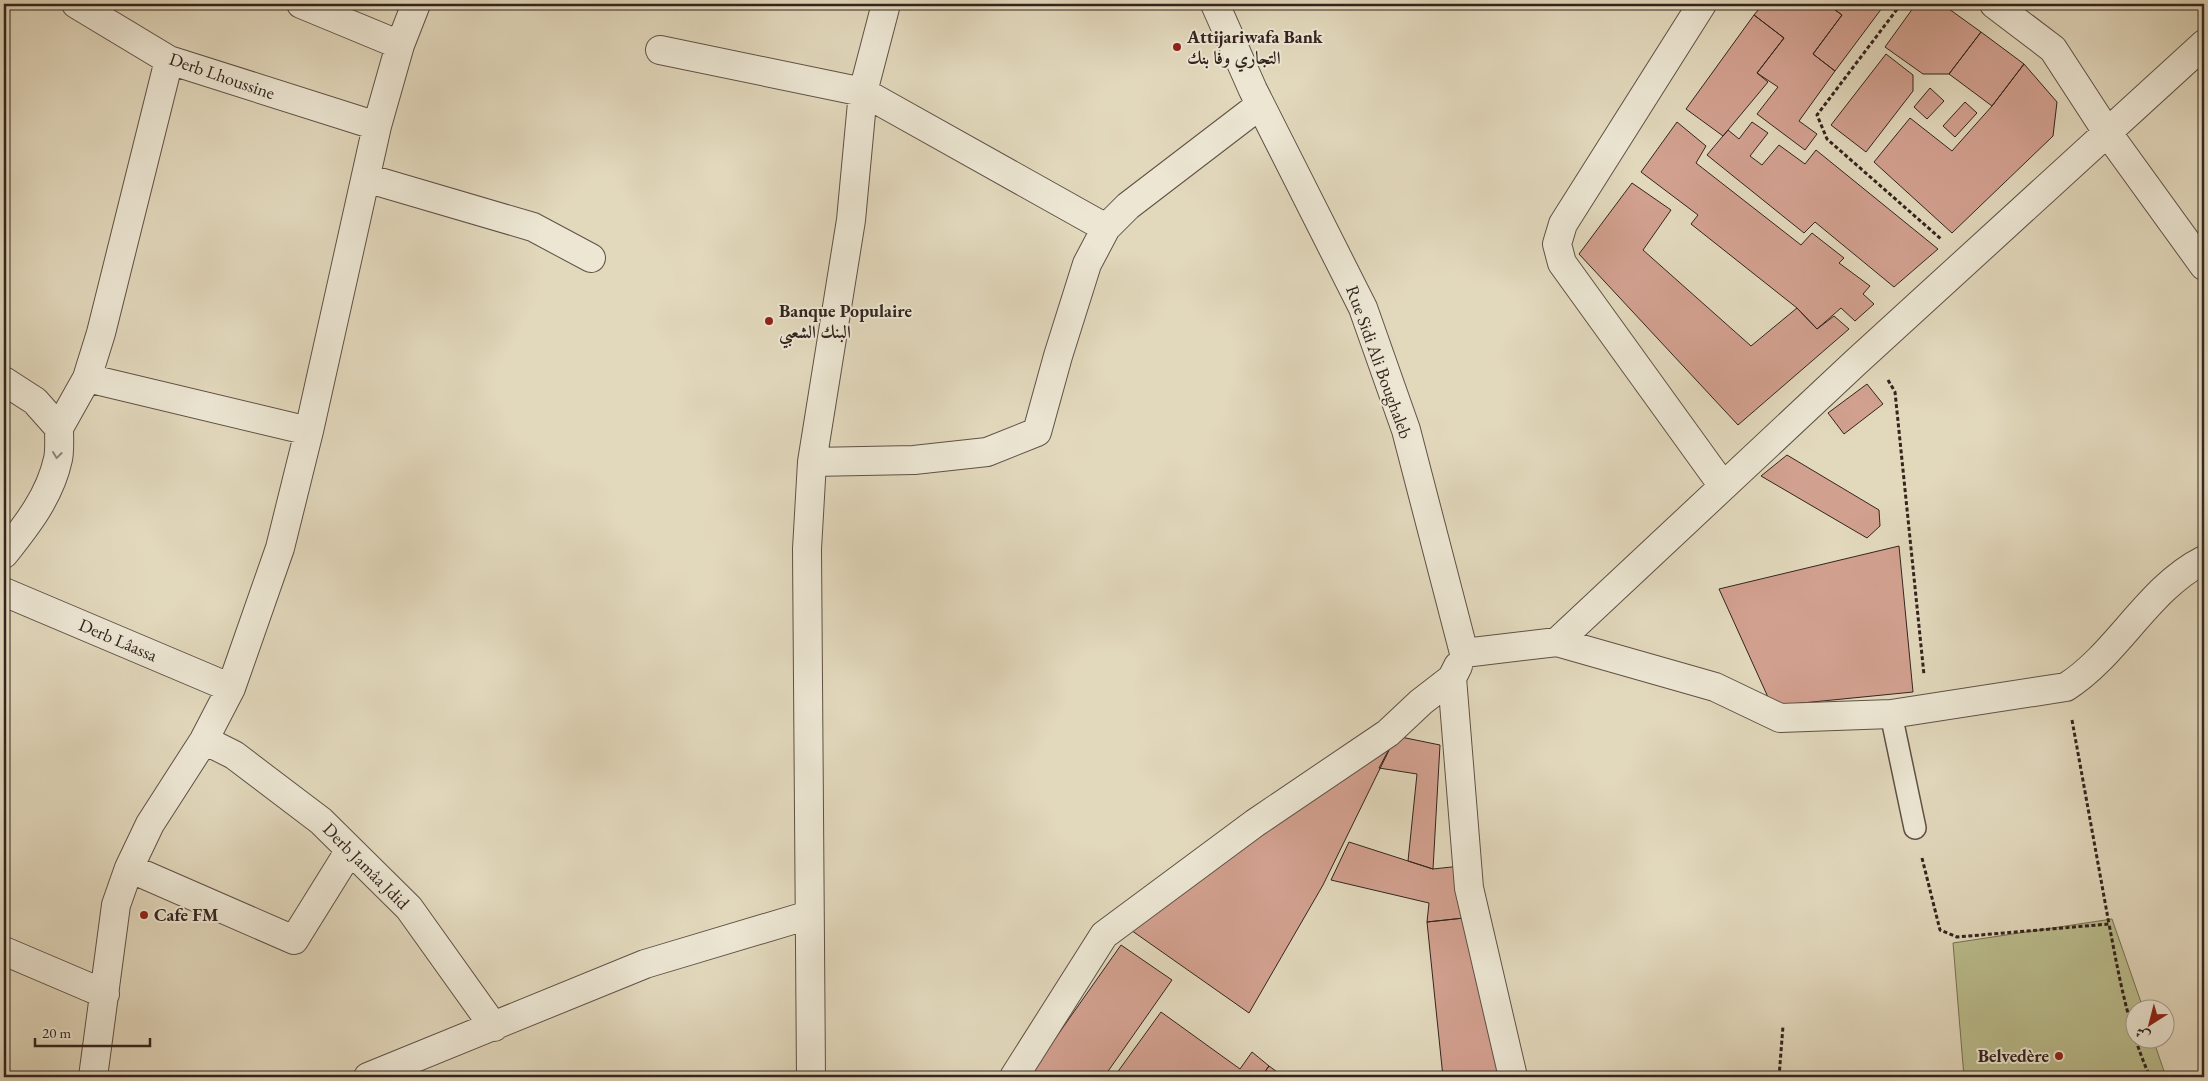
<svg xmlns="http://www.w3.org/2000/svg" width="2208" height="1081" viewBox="0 0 2208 1081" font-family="'EB Garamond',Amiri,serif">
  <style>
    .green { fill: #babc8c; stroke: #767055 }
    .building { fill: #d2a08f; stroke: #33241e }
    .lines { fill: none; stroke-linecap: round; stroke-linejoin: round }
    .lane-casing { stroke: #5f5146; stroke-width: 24 }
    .street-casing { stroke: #5f5146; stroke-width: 30 }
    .path { stroke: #33241e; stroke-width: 3; stroke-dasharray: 4 2.5; stroke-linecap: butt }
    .lane { stroke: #ece6d3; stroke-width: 21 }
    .street { stroke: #ece6d3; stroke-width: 28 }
    .oneway { stroke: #908578 }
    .poi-dot { fill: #8f2418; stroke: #ece6d3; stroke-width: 2 }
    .labels { text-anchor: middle; stroke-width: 4; stroke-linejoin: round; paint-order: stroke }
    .poi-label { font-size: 18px; font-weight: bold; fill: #33241e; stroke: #ece6d3; text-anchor: start }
    .street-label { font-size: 18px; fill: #33241e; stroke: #ece6d3 }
  </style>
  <rect width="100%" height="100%" fill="#e2d8bc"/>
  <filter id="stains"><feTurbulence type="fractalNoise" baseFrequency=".004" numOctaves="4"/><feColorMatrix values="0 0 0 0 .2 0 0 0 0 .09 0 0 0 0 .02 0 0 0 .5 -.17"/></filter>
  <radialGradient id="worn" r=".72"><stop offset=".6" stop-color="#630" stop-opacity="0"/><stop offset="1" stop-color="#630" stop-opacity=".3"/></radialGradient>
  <!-- green -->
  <path class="green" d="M2112,919l31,89h-7v30l17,1 13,38h-202l-11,-134z"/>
  <!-- building -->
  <path class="building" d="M1763,4h64l15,11 -29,39 22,17 -36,50 18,13 -12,16 -48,-36 21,-27 -21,-14 27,-35 -30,-23z
    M1827,4h58l-50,67 -22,-17 29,-39z
    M1916,4h26l39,28 -32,42h-26l-38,-27z
    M1754,15l30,23 -27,35 11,9 -45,54 -37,-27z
    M1981,32l43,32 -32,42 -43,-32z
    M1886,54l27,21v16l-47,61 -35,-27z
    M2024,64l33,38 -4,34 -101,97 -78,-71 36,-44 42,33 40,-45z
    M1930,88l14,13 -17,18 -13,-12z
    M1965,102l12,11 -22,24 -12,-11z
    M1677,122l29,24 -10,17 105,82 11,-12 32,25 -5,5 31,23 -7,8 11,10 -19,17 -14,-13 -24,21 -20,-21 -106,-84 7,-9 -57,-43z
    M1752,122l16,11 -18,23 12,9 17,-20 26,19 11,-14 122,99 -44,38 -79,-65 -11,11 -97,-78 21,-25 11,9z
    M1632,183l39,27 -28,40 108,96 46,-38 20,21 17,-13 15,13 -111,96 -159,-171z
    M1867,384l16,20 -39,30 -16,-21z
    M1787,455l92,55 1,16 -13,12 -106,-62z
    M1899,546l14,146 -141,14 -53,-117z
    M1396,736l44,9 -7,124 -25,-8 9,-87 -38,-6z
    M1396,736l-73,149 -74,128 -121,-85z
    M1349,842l84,27 28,-3 3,52 -37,4 2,-19 -98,-23z
    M1464,918l39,159h-60l-16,-155z
    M1121,945l51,35 -68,97h-76z
    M1161,1012l79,57 12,-17 17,14 -8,11h-147z
    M1269,1066l15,11h-23z"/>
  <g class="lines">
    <!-- lane casing -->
    <g class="lane-casing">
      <path id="lane" d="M1891,714l24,114"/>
    </g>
    <!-- street casing -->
    <g class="street-casing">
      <path id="street" d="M76,4l93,56 208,66
        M301,4l99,41
        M1215,4l38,86 110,218 43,122 58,223
        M1702,4l-139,220 -6,20 5,19 161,223
        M1994,4l59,45 54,83 97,134
        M660,50l203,42 243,136
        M366,178l167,49 58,31
        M87,378l222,53
        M4,381l31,20 24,27c0,10 1,22 -1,31 -8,37 -31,66 -54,95
        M59,428l28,-50 14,-45 68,-273
        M812,462l102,-2 73,-8 50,-20 21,-76 29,-92 19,-36 22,-22 132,-101
        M4,592l227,96
        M1557,642l158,45 65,31 111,-4 175,-27c52,-33 82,-99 138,-127
        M1464,653l93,-11 298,-279 349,-319
        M1458,666l-6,12 17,210 44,189
        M204,740l30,15 87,66 88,87 85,119
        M129,868l165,72 56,-90
        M4,951l101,43
        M93,1077l23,-172 13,-37 21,-44 54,-84 27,-52 49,-140 29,-117 68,-305 23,-81 16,-41
        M368,1077l277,-113 164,-49
        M811,1077l-4,-528 5,-87 39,-242 12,-128 23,-88
        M1014,1077l90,-142 151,-112 133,-90 33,-31 31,-24"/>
    </g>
    <!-- path -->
    <path class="path" d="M1901,4l-84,111 10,24 114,100
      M1888,380l7,12 29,283
      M2072,720l37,204
      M1922,858l18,72 17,7 152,-13c10,52 19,104 41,153
      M1779,1077l4,-51"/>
    <!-- lane -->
    <use href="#lane" class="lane"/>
    <!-- street -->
    <use href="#street" class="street"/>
  </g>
  <!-- one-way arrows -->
  <defs><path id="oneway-chevron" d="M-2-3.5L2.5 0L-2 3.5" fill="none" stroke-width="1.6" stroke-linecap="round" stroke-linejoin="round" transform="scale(1.25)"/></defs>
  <use class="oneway" href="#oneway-chevron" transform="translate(57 455) rotate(97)"/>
  <!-- markers -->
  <g class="poi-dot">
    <circle cx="1177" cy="47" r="5"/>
    <circle cx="769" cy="321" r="5"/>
    <circle cx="144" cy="915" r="5"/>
    <circle cx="2059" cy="1056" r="5"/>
  </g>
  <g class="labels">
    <!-- poi labels -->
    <g class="poi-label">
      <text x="1187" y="43">Attijariwafa Bank<tspan x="1187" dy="21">التجاري وفا بنك</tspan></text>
      <text x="779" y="317">Banque Populaire<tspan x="779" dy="21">البنك الشعبي</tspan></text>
      <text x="154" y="921">Cafe FM</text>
      <text x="2049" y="1062" text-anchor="end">Belvedère</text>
    </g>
    <!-- street labels -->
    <g class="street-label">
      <text transform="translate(222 76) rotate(19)" y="6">Derb Lhoussine</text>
      <text transform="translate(1379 362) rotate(70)" y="6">Rue Sidi Ali Boughaleb</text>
      <text transform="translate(118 640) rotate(23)" y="6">Derb Lâassa</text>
      <text transform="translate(366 866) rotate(45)" y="6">Derb Jamâa Jdid</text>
    </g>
  </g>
  <!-- margin -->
  <rect width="2208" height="1081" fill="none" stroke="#e2d8bc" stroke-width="20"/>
  <rect x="5" y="5" width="2198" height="1071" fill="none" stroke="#33241e" stroke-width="2.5"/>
  <rect x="10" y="10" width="2188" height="1061" fill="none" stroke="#33241e"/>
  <!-- north arrow -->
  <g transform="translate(2150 1024) rotate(216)"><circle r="24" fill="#ece6d3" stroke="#a2988b"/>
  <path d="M0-4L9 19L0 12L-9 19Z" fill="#8f2418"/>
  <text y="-8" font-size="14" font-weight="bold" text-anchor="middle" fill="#33241e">ش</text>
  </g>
  <!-- scale -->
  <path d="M35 1038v8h115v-8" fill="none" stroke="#33241e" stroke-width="2.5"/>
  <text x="42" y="1038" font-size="15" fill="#33241e" stroke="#ece6d3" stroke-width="4" paint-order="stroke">20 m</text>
  <rect width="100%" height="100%" filter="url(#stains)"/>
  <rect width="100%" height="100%" fill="url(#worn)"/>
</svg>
